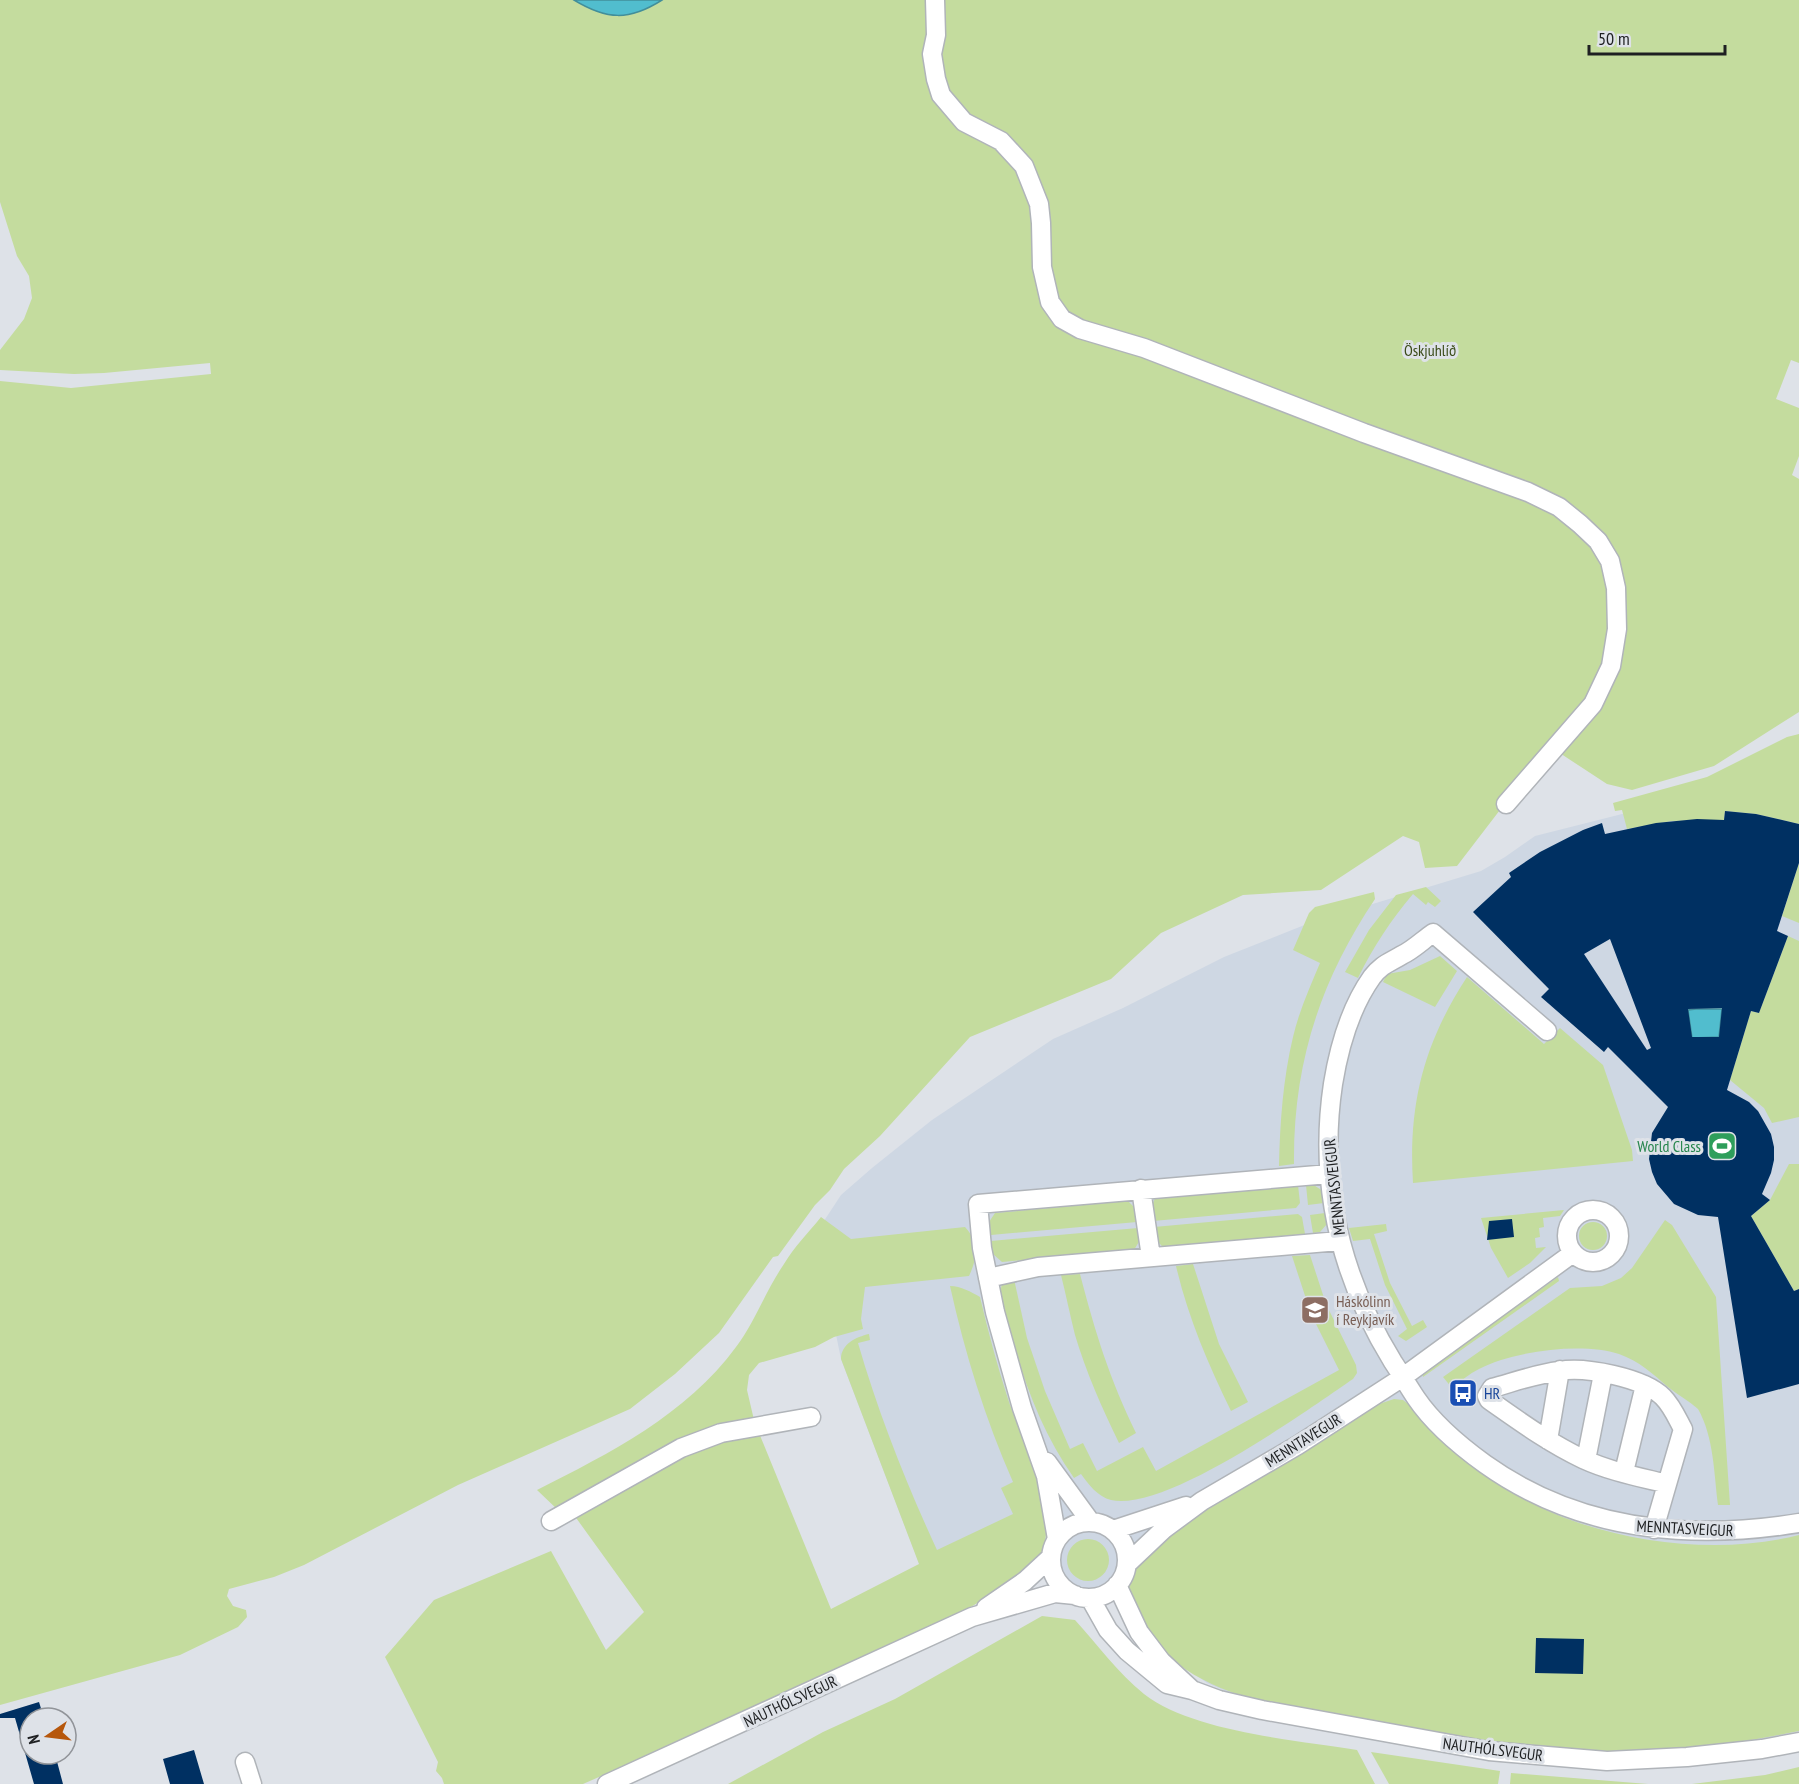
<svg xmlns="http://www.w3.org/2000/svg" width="1799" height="1784" viewBox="0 0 1799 1784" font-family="'PT Sans Narrow',sans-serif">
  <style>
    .built { fill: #ced7e3 }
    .green { fill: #c4dc9e }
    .water { fill: #51bdce; stroke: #428e9a; stroke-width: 1.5 }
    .building { fill: #003062; fill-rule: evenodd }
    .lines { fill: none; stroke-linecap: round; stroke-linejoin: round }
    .minor-casing { stroke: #b0b4b9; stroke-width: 21 }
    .minor { stroke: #fff; stroke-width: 18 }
    .labels { text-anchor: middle; stroke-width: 6; stroke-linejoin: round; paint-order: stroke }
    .park-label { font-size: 16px; fill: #3a4b18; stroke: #dee2e8 }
    .leisure-label { font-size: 16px; fill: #27864d; stroke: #dee2e8; text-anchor: end }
    .street-label { font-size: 16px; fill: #1e2022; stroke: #dee2e8 }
    .education-label { font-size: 16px; fill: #785e54; stroke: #dee2e8; text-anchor: start }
    .transit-label { font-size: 16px; fill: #164399; stroke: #dee2e8; text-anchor: start }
  </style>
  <rect width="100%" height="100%" fill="#dee2e8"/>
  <!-- built -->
  <path class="built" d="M1799,805v96l-6,18 6,4v808l-41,9 -526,-46 -25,-11 -36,-26 -54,-72 -17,11 -10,2 -25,-9 -8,-9 -5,-11 -1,-12 -13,-20 -119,26 -78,-204 -20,-98 -1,-34 21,-32 31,-27 60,-48 121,-81 70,-31 101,-51 83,-33 174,-53 24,-14 30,-21 95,-24z"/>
  <!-- green -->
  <path class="green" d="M0,0h1799v363l-8,-3 -15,39 23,9v48l-7,19 7,4v233l-85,54 -82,24 -25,-6 -58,-38 -92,120 -32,2 -6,-26 -16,-6 -82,54 -78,5 -82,38 -50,46 -141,58 -90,99 -36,33 -14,21 -15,15 -37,51 -5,1 -54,76 -44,41 -45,35 -172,76 -154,80 -30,12 -45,12 -2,7 6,10 13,4 1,7 -9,10 -58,28 -180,50v-1324l71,7 140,-14 -1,-11 -106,10 -30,1 -74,-4v-20l24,-31 8,-21 -3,-22 -12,-20 -17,-54z
    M1799,734v90l-43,-10 -31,-3 -1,9 -52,1 -45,8 -5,-19 -7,1 -2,-8 94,-26 80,-40z
    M1799,863v60l-17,-7z
    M1426,887l15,14 -6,6 -7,-5 -2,3 -13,-11c-22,26 -40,53 -55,84l-13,-6 24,-42 27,-35z
    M1374,892l1,7c-55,82 -82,165 -81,265l-15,2c1,-44 4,-87 14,-129 6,-26 17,-50 27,-74l-27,-13 16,-37 6,-6z
    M1788,936l11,5v176l-27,6 -8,-15 -34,-28 21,-69 8,2z
    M1440,956l17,15 -22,36 -52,-25 4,-8 23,-4z
    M1467,977l77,67 16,-16 43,37 29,85 1,11 -220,22c-5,-79 11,-140 54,-206z
    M1789,1164h10v125l-5,2 -43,-75 19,-16z
    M1312,1184l11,7 1,12 -16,2 -2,-20z
    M1298,1185l2,18 -4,5 -143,13 -1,-15 3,-8z
    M1128,1201l7,7 2,14 -146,13 -2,-13 6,-9z
    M1564,1210l-4,6 -17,2 1,9 -5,1 1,9 -5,1 1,10 10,-1 -16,16 -22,15 -17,-30 -10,-30z
    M1325,1213l2,11 -7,8 -7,1 -3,-18z
    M1298,1214l4,3 3,17 -142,13 -7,-7 -2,-13z
    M821,1217l30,22 114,-12c14,15 13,30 4,49l-104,11 -4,32 2,10 -29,8 -19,10 -56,16 -10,12 -2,15 7,30 -195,91 -22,-21c73,-37 149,-75 199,-143 19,-25 30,-57 48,-83 10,-17 25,-32 37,-47z
    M1665,1220l7,5 44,72 14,208h-12c-4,-31 -4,-68 -20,-96 -9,-8 -20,-14 -30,-22 -15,-13 -29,-26 -49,-33 -37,-12 -106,-3 -140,15 -10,5 -18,12 -27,19l-9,-11 127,-89 32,-2 19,-8 11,-10z
    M1579 1236a14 14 0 1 1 28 0a14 14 0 1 1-28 0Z
    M1386,1224l1,7 -13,3 16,49 22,43 11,-6 4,7 -21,14 -8,-5 9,-7 -22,-44 -15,-46 -17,2 -4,-13z
    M1138,1228l2,12 -6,10 -132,12 -9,-8 -2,-13z
    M1310,1255l16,49 30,61 1,8 -4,6c-47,32 -187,133 -242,121 -13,-3 -23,-16 -30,-26l-7,4c-33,-47 -51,-98 -66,-154 -3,-12 -10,-28 -6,-40l12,-5 13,59 18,53 25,58 13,-6 14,28 46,-24 13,24 183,-101 -28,-56 -19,-58z
    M1193,1264l26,80 29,58 -17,9c-23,-47 -43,-94 -55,-145z
    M1080,1274c15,58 30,106 56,159l-17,10c-17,-35 -33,-71 -44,-108 -5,-20 -9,-40 -14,-60z
    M1558,1277l1,4 -136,96 -1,-7 30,-18z
    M950,1286c11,0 21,6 30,11 8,34 17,68 28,102 13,39 54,116 32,156 -4,6 -11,11 -17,16 -18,15 -36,27 -56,38l-204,96 -180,79h-139l-2,-6 -6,-7 2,-9 -53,-105 49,-57 117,-49 55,99 38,-38 -70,-97 110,-61 39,-16 36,-5 72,176 88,-45 -78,-205c0,-15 15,-22 28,-25l1,6 -12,3c21,72 48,140 79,207l76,-36 -12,-26 12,-6c-28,-64 -48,-128 -63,-196z
    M1394,1399l9,1 9,7c28,24 56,53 86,75 77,57 209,77 301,53v196c-59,12 -120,22 -181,21 -116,0 -237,-29 -352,-49 -49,-13 -101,-35 -126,-83 -5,-9 -9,-20 -13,-30l9,-23 7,-10 43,-35 127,-75 63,-42z
    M1067 1560a21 21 0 1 1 42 0a21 21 0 1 1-42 0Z
    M1042,1616l33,4c22,24 43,53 69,74 49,38 152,46 213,56l18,34h-647l95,-52 72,-33z
    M1371,1752l129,19 -2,13h-109z
    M1799,1767v17h-107l73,-9z
    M1511,1773l137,11h-138z"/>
  <!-- water -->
  <path class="water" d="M574,0h88c-33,21 -55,20 -88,0z
    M1696,1009h26l-3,28 -27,1 -4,-28z"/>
  <!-- building -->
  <path class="building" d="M1725,811l31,3 43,10v39l-22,68 11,5 -29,77 -8,-2 -24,79 22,12 9,9 13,23 3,13v13l-3,13 -9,21 8,6 -19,16 43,75 5,-2v95l-52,14 -29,-181 -20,-2 -24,-11 -17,-20 -5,-12 -3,-13 3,-26 16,-26 -60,-60 -4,5 -63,-55 8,-8 -76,-77 38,-35 -2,-4 31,-21 43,-22 19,-7 3,11 51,-11 41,-4 27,1zM1610,939l41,109 -4,2 -63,-96zM1722,1008l-3,29h-27l-4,-28z
    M1512,1219l2,18 -27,3 2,-19z
    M1536,1638l48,1 -1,35 -48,-1z
    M39,1702l5,16h-14v36h25l8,30h-29l-19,-66h-15v-4z
    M194,1750l10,34h-34l-7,-25z"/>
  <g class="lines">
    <!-- minor casing -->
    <g class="minor-casing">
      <path id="minor" d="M935,0l1,35 -4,19 4,25 5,16 23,27 37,19 23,25 15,38 2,19 1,44 8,35 12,17 18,10 64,19 220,85 164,59 31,15 21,17 18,17 12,20 6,27 1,41 -6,37 -18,38 -87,100
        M1547,1031l-114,-98c-10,7 -20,17 -31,22 -13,8 -20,9 -30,22 -22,31 -33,70 -39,107 -15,100 7,192 60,278 8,12 15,24 23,36 17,25 44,48 69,66 94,67 203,77 314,59
        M1141,1189l10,68
        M1567 1236a26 26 0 1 1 52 0a26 26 0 1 1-52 0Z
        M988,1278l50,-11 301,-26
        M1548,1440l12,-70
        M1586,1460l17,-86
        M1047,1462l43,59
        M1624,1472l21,-87
        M551,1521l130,-73 40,-15 90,-16
        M1051 1560a38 38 0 1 1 76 0a38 38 0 1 1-76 0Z
        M1654,1529l29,-100c-6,-11 -11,-23 -20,-32 -19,-19 -78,-31 -104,-26 -23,3 -45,11 -67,17l-5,8 2,4c30,21 60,43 94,59 26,12 56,18 84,25
        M1113,1530l73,-24
        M1057,1539l-11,-63 -24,-68 -27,-96 -13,-64 -4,-44 351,-30
        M1127,1564l37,-35 38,-28 96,-56 105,-68 170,-124
        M1117,1585l22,47 22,29 30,28
        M1090,1598l18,32 19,21 40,33 25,6 27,10 43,10 227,41 118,10 80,-4 75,-8 37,-7
        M986,1608l39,-27 26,-24
        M245,1762l7,22
        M607,1784l365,-167 83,-24 20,2"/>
    </g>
    <!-- minor -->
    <use href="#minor" class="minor"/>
  </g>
  <!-- icons -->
  <defs>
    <g id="stadium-square" transform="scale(1.5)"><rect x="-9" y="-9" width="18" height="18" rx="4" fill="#2e9e5b" stroke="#dee2e8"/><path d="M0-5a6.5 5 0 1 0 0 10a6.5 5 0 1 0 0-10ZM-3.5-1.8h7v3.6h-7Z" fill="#fff"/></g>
    <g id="university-square" transform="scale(1.5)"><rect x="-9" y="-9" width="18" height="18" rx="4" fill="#8d6e63" stroke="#dee2e8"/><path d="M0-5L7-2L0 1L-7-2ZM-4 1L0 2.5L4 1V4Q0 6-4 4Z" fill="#fff"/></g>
    <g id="bus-square" transform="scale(1.5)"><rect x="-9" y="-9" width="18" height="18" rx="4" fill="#1a4fb4" stroke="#dee2e8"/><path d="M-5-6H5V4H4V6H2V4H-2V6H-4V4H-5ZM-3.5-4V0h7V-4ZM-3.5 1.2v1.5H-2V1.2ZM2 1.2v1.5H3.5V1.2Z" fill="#fff"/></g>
  </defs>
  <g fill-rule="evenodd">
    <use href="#stadium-square" x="1722" y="1146"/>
    <use href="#university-square" x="1315" y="1310"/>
    <use href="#bus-square" x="1463" y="1393"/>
  </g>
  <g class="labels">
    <!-- park labels -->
    <g class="park-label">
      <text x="1430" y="356">Öskjuhlíð</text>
    </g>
    <!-- leisure labels -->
    <g class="leisure-label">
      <text x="1701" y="1152">World Class</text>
    </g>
    <!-- street labels -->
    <g class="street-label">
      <text transform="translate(1334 1187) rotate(-96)" y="6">MENNTASVEIGUR</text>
      <text transform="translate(1303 1440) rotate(-32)" y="6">MENNTAVEGUR</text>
      <text transform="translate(1685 1528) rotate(3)" y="6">MENNTASVEIGUR</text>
      <text transform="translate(790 1701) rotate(-25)" y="6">NAUTHÓLSVEGUR</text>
      <text transform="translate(1493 1749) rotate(7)" y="6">NAUTHÓLSVEGUR</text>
    </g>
    <!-- education labels -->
    <g class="education-label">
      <text x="1336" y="1307">Háskólinn<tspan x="1336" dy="18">í Reykjavík</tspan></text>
    </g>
    <!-- transit labels -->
    <g class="transit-label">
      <text x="1484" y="1399">HR</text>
    </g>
  </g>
  <!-- north arrow -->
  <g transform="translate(48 1736) rotate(256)"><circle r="28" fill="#dee2e8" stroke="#919499" stroke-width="1.5"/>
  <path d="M0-4.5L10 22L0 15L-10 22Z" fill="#b6570c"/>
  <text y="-9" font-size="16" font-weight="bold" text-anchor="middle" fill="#1e2022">N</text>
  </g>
  <!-- scale -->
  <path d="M1589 45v9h136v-9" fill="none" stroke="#1e2022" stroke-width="3"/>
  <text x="1598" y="45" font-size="18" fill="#1e2022" stroke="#dee2e8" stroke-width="4.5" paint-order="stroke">50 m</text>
</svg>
